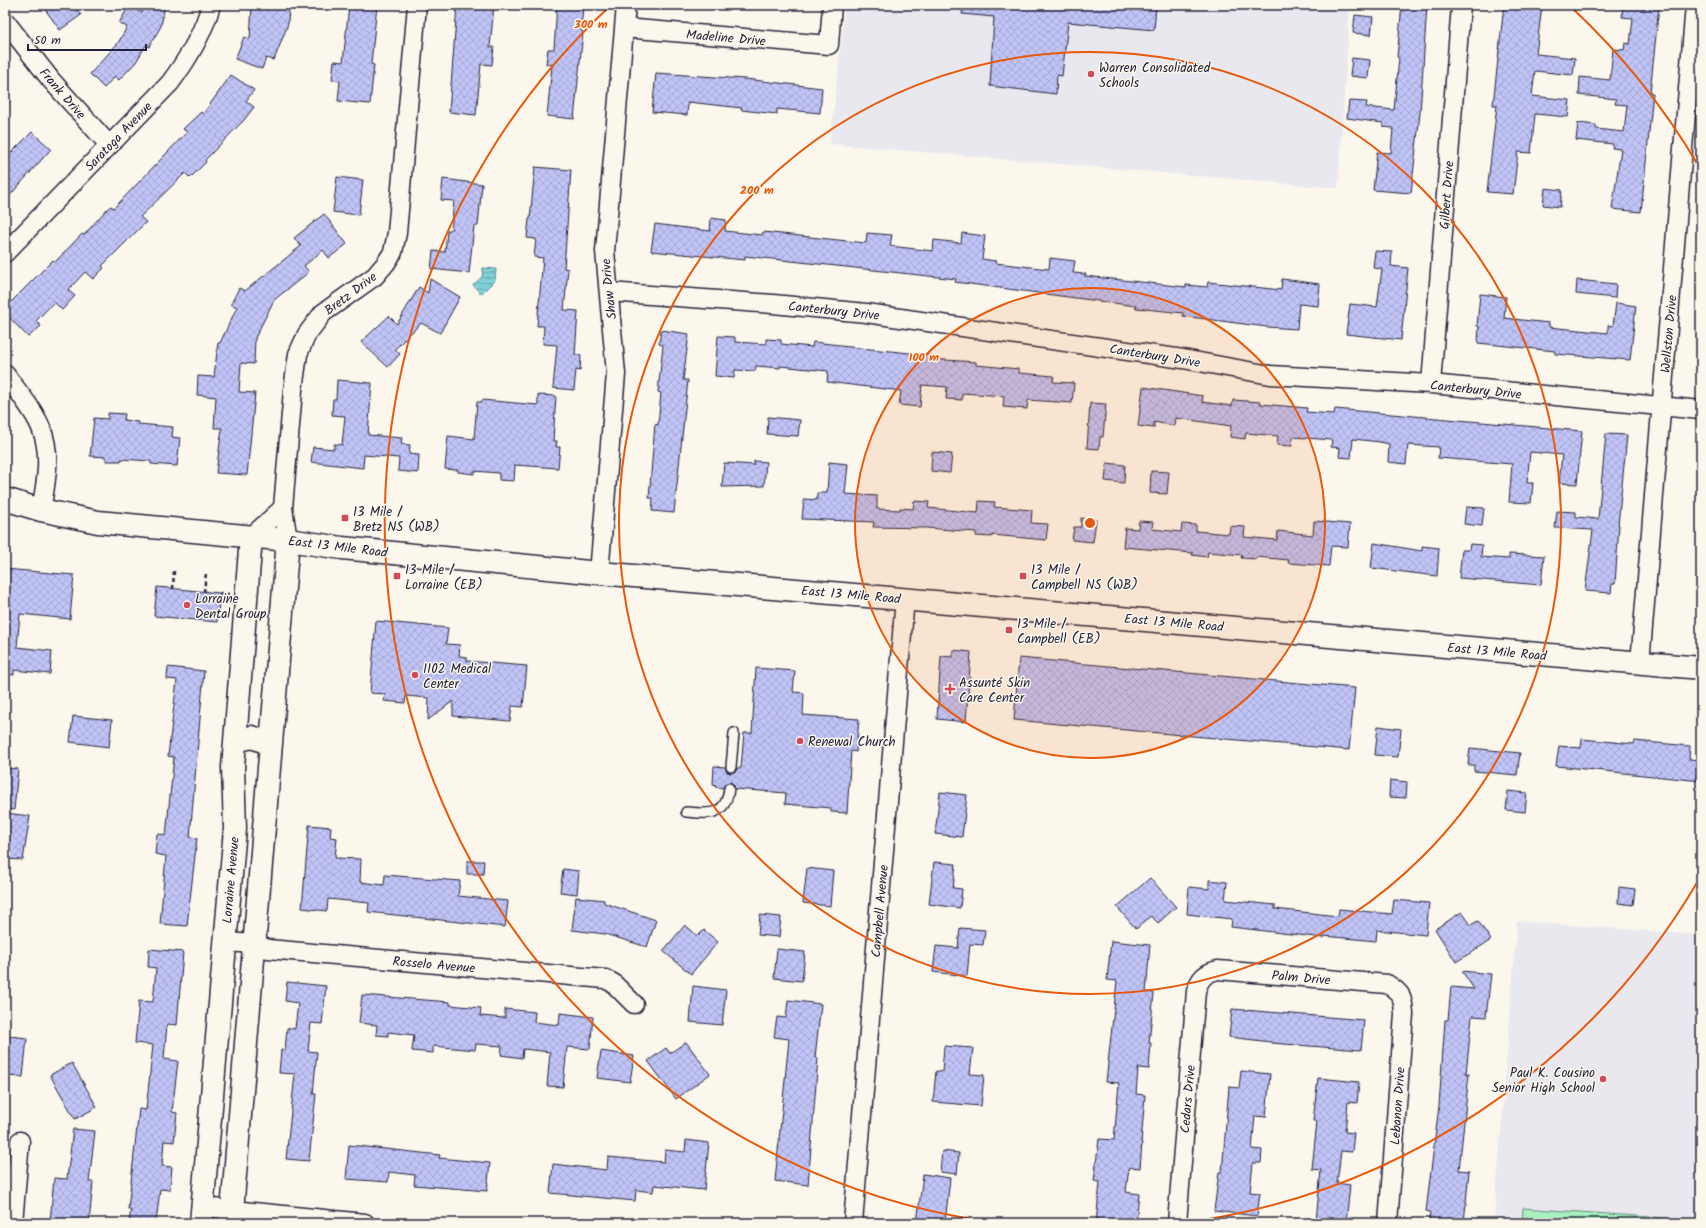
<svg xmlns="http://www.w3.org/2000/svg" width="1706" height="1228" viewBox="0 0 1706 1228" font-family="Kalam,sans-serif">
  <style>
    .built { fill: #e9e8ef }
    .pitch { fill: #a8f1bf; stroke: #658a7d }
    .water { fill: url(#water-rules); stroke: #5a8b98 }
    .building { fill: url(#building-cross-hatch); stroke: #22223b }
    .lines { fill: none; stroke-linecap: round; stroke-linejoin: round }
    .service-casing { stroke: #22223b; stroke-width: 12 }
    .minor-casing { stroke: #22223b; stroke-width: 21 }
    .tertiary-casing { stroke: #22223b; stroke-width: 25 }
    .secondary-casing { stroke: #22223b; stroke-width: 25 }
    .path { stroke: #22223b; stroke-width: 2.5; stroke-dasharray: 4 3; stroke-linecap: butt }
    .service { stroke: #fbf7ec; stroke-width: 9 }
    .minor { stroke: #fbf7ec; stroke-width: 18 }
    .tertiary { stroke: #fbf7ec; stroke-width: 22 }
    .secondary { stroke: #fbf7ec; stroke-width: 22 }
    .ring { fill: none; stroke: #e8590c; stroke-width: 2 }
    .poi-dot { fill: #d1495b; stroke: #fbf7ec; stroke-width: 1.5 }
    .labels { text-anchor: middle; stroke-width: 3; stroke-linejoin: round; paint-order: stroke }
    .street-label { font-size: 13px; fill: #22223b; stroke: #fbf7ec }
    .poi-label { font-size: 13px; fill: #22223b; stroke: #fbf7ec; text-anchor: start }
    .centre { fill: #e8590c; stroke: #fbf7ec; stroke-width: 2 }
    .ring-label { font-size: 12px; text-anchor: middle; font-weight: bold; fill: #e8590c; stroke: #fbf7ec; stroke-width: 3; stroke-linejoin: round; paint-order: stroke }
  </style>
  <defs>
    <pattern id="water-rules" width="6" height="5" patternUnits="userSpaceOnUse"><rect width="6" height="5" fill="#7fd1d6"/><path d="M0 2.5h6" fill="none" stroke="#6db3b9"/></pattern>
    <pattern id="building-cross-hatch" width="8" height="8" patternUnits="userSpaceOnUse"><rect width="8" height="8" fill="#c0c4f6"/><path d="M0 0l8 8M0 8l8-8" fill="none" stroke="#a5a8d4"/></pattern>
  </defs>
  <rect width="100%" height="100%" fill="#fbf7ec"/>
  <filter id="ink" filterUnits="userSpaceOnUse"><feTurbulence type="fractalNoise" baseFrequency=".025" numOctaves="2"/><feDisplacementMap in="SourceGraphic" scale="8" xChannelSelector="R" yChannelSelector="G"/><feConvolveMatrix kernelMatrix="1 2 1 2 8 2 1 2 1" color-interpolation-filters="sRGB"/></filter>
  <g filter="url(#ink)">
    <!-- built -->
    <path class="built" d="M845,5h505l-12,183 -508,-44z
      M1517,921l184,14v288h-207z"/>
    <!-- pitch -->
    <path class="pitch" d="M1523,1208l156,11v4h-157z"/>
    <!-- water -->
    <path class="water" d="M483,268l13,1 -1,11 -14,14 -8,-9 9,-8z"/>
    <!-- building -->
    <path class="building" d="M42,5h31l8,10 -21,15z
      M144,5h21l-4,21 -12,21 -3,-2 -10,17 -17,18 -4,-4 -11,12 -14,-14 28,-31 9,-16 -8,-4 10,-17 13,7z
      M252,5h37l-1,19 -14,36 -8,-2 -4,11 -27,-10 9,-22 6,2z
      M349,5h28l-6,59 3,1 -4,39 -32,-3 2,-20 -8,-1 2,-19 9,1z
      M457,5h37l-4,42h4l-2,18 -11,-1 -5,51 -27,-3z
      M557,5h26l-2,26 2,1 -9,87 -27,-3 5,-51 -6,-1 2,-15h6z
      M963,5h193l-2,25 -86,-8 -6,54 -5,-1 -1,19 -66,-8 4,-69 -32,-3z
      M1402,5h25l-7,108 -9,80 -38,-3 4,-38 14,1 2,-25 -10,-1v-4l-36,-5 2,-17 18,1 -1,5 28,3 5,-52 -2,-1z
      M1504,5h38l-6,49 39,4 -2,17 -38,-4 -3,25 38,4 -2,17 -33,-3 -4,39 -13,-1 -5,42 -26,-2 10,-87h-4z
      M1623,5l36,1 -9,87h3l-12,119 -29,-3 9,-60 -9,-1 1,-4 -37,-4 2,-17 18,2v4l28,3 3,-27 -12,-1 1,-5 -37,-4 1,-18 30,3 3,-31 11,1 1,-7 5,1 3,-26 -11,-1z
      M1355,15l18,2 -2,18 -18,-2z
      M1352,58l18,2 -2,18 -18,-2z
      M656,73l89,6 77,9 -2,25 -43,-4v5l-36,-4 1,-2 -54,-6 -1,13 -35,-3z
      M231,75l23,15 -8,11 8,6 -10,13 -39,40 1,2 -16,16 -5,-5 -45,44 6,5 -44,44 2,2 -11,11 -8,-7 -17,18 7,6 -13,14 -8,-8 -18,19 5,5 -13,11 -23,-24v-5l48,-48 2,2 27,-28 2,1 23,-26 4,-3 3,2 73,-76 -4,-3 18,-17 2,2z
      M32,132l19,17 -46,52v-42z
      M535,167l36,3 -7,98 4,1 -4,41 14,1 -3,44h6l-1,16 -4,-1 -2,20 -21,-2 4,-43 -14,-1 1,-18h-7l6,-68 -9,-1 2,-18 -9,-1 2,-19h1z
      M337,177l26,3 -4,35 -26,-3z
      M443,179l39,5 -4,42h-4l-5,47 -38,-4 2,-18 12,1 2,-22h4l3,-29 -13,-1z
      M1545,188l17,2 -2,17 -17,-2z
      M324,214l23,30 -18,14 -6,-8 -19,16 5,6 -35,28 -19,38 -1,26 -13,-1 -2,29 16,1 -8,82 -31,-2 6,-45h-8l2,-31 -19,-2 1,-19 16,1 4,-34h2l17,-36 -6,-3 8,-16 6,3 56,-45 -7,-8z
      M711,218l15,2 -1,11 37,4 1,-3 103,11 1,-10 25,2 -2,11 43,5 1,-11 27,3 1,-10 23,3 -3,23 14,2 -1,2 54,6 1,-11 25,3 -2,12 13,1 -1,2 101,11v-2l21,2 1,-5 73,8 1,-11 38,5 -2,22 -19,-2 -2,25 -30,-2 -84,-11v-3l-47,-5v-2l-181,-24 1,-3 -211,-23v4l-94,-9 4,-27 55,7z
      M1375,251l17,1 -1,14 17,2 -7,72 -55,-6 4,-30 27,3 5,-38 -9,-1z
      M430,279l30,18 -20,36 -19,-10 -26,26 5,5 -12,13 -27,-25 28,-26 8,8 22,-37 9,6z
      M1577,280l39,4 -1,14 -39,-4z
      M1480,294l26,3 -2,21 45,5v4l59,6v-8l5,1 3,-23 20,3 -6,54 -75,-6v-3l-77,-8 1,-17h-2z
      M661,330l28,4 -6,46h5l-14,133 -22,-2 1,-13h-4l6,-74 3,1 3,-32 -3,-1 5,-47 -4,-1z
      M718,336l17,1v5l31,2v-5l15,1v4l31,3 1,-5 27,3v1l90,9v4l46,3v3l43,4v4l35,3 -1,6 21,1 -2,20 -44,-3 -1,9 -24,-2 1,-11 -42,-3v7l-16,-1 1,-12 -25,-2 -2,22 -21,-2 2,-14 -74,-9 1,-11 -48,-5v2l-24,-2 -1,5 -20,-1 -1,8 -19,-2z
      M337,380l35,3 -4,52 34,3 -1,6 9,1 -1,9 10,1 -1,18 -20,-2 1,-13 -35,-3 -1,13 -52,-6 2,-15 21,2v-5l8,1 3,-29 -13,-1 1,-16h3z
      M1143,387l60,9 -1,6 30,4 1,-6 28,2v2l46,4 -1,4 28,2 1,-5 247,22 -5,53 -18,-1 3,-28 -32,-3 -3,31h6l-2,20 -22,-1 3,-38 -74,-6 1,-11 -31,-2 -2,19 -18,-2 1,-18 -9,-2 -27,-3 -2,19 -12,-1 1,-9 -9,-1 1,-7 -39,-3 -1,9 -15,-1 1,-9 -32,-3 -1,6 -15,-2 1,-11 -55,-8 -1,8 -21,-4v6l-16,-2z
      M538,395l18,1 -3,45h4l-1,6h4l-2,21 -43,-3 -1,16 -15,-1v-7l-25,-2v3l-16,-2v-2l-13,-1 3,-33 26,3 3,-37h5v-2l56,5z
      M1090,403l16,1 -3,33h-3l-1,12 -12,-1z
      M108,413l17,1 -1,6 14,2v2l35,3 -1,10 8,1 -3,28 -26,-2v-3l-30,-2v2h-15v-4l-16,-1 4,-38 14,1z
      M768,417l32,3 -2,16 -31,-2z
      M1606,434l21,1 -9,90h1l-4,59h-3l-1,9 -26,-2 8,-61 -38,-2 2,-17 19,1v5l22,2z
      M932,452l20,2 -2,19 -19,-2z
      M754,461l12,1 -2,24 -42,1 2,-24 30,2z
      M829,462l19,2 -3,30 32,2v13l23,1v-2l13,1 1,-8 15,1 -1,6 50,5 1,-12 16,1 -1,5 38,3 -1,13 17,1 -2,16 -54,-5v2l-16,-1v-4l-49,-4 -54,-1 1,-5 -72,-3 2,-20 13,1v-7h10z
      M1107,463l18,2 -1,18 -19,-2z
      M1151,471l18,1 -2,22 -17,-1z
      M1466,507l18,1 -2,18 -18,-2z
      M1081,518l15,2 -3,22 -21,-2 2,-13h7z
      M1139,521l14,1 -1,7 29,3 1,-8 14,1v6l33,3 1,-8 15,1 -1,10 33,3 1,-9 35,4 1,-14 36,3 -2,23 -17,-1 -2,20 -41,-3 1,-3 -33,-3v2l-15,-1 1,-3 -34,-3 -1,5 -15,-2 1,-2 -70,-6 2,-19 13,1z
      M1374,543l48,8v-5l17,2 -2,28 -66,-8z
      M1470,544l12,1 -1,12 28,2v-5l35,2 -3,29 -82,-7 3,-28h7z
      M5,569l69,6 -4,44 -50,-5 -3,33 35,4 -2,23 -36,-4v5l-9,-1z
      M157,587l63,6 -3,29 -63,-6z
      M376,621l72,7 -2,16 14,1 -1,11 8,1v4l60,5 -4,41 -11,-1 -2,15 -57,-5v-15l-25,19 1,-22 -23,-2 -1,7 -21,-2 1,-7 -15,-1z
      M953,650l18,2 -5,70 -29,-3 4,-63 12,1z
      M1019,658l336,30 -6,62 -335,-30z
      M168,667l36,4 -14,166 7,1 -10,88 -27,-2 6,-68 -11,-2 2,-20 9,1 8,-78 -6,-1 9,-76 -10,-1z
      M756,668l39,3 -2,21 11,1 -1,22 56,4 -3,33 -5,-1 -4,62 -16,-1v-4l-46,-4 1,-11 -51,-4 -2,-5 -3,-2 -5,2 -2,4 -8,-1 1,-2 -3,-1 1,-18 11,1 2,5 4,1 5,-2 1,-3h4l3,-35h8z
      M73,716l39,4 -3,27 -39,-5z
      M1378,726l23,3 -3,28 -23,-2z
      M1582,739l52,5 1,-3 55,5 -1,13 12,1v21l-145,-15 3,-20 22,2z
      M1470,748l50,5 -3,22 -43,-4v-6h-6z
      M5,768l13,1 -4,41 -9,-1z
      M1390,780l17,2 -1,16 -17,-1z
      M1508,791l19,2 -2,19 -19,-2z
      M940,792l27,3 -5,42 -27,-3z
      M5,813l25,3 -7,44 -18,-1z
      M309,825l22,2 -1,10 7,1 -2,20 26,1 -1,23 24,3 1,-10 75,6 -2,15 50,5 -3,26 -137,-15 1,-9 -41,-4 -1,12 -25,-3z
      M467,861h17l-1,13h-16z
      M934,862l22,2 -3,24 9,1 -2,19 -31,-4z
      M807,868l26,3 -3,35 -27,-3z
      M563,869l16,2 -2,23 -17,-2z
      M1150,878l26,29 -18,16 -7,-7 -15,13 -19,-22z
      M1209,880l18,2 -2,18 50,5v4l63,7 1,-7 53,5 2,-14 35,3 -3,32 -49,-5 -1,11 -52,-5v2l-93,-11 1,-8 -45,-5 2,-27 20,2z
      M1619,887l16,2 -2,16 -15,-2z
      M576,897l28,3v3l52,17 -9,27 -42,-13 -33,-4z
      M1462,912l9,13 7,-4 13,19 -35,22 -21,-33z
      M760,915l21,2 -2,20 -21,-2z
      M685,925l13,11 6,-6 14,12 -27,32 -28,-23z
      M960,928l25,2 -2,15 -13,-1 -3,32 -34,-4 3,-26 22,2z
      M1111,941l39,4 -4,47 8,1 -5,50h2l-2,26 -11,-1 -2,26 9,1 -4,48h1l-2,25 -11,-1 -3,25 13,2 -3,29h-40l4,-41 -6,-1 5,-42 15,1 5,-57 -13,-1 11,-101 -10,-1z
      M149,949l34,3 -6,73 -10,-1 -3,35 14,2 -6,51 5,1 -3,29 -10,-1 -2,25 10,1 -2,23 -10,-1 -4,34h-27l2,-14h-3l11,-100 7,1 7,-65 -18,-2 4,-42 14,1 3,-34 -8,-1z
      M777,949l28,3 -3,29 -28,-3z
      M1462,971l29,3 -5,43 -14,-1 -6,57 3,1 -10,96 10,1 -5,52h-35l1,-11 -4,-1 13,-105 6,-86h3l3,-33 23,2z
      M287,982l39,4 -4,38 -11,-1 -3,28 9,1 -4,42h3l-7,67 -23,-2 9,-85 -16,-1 2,-23 4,1 2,-23 8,1 3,-26 -13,-2z
      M693,986l33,4 -4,35 -32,-3z
      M362,995l88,7v3l31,3 -1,8 25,2v-9l30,3 -1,10 25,3 1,-12 33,4 -3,32 -23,-2 -4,40 -16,-1 3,-34 -27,-3 -1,9 -21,-3 1,-9 -26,-2 -1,6 -42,-4v7l-21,-2 2,-16 -26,-3v4l-12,-1 1,-10 -18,-2z
      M788,1000l33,4 -6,53 3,1 -10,127 -33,-4 14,-142 -15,-2 3,-20 9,1z
      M1232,1009l132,11 -3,30 -90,-7v-1l-42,-5z
      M10,1036l17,2 -4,39 -18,-1v-28h3z
      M686,1042l24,32 -34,25 -28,-38 18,-13 4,5z
      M944,1046l29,2 -3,26 14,1 -3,31 -48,-4 3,-31 6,1z
      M601,1051l33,5 -4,26 -33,-4z
      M72,1063l25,44 -22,12 -25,-44z
      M1241,1071l29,3 -4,43 -11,-1 -3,33 10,1 -1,13h-8l-3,29 10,1 -3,23 -43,-5 5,-39h3l7,-85 10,1z
      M1318,1078l41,4 -2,21 -9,-1 -3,30 9,1 -2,19 -11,-1 -4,32 13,2 -4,38 -30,-2 5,-51 -9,-1 5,-48h-4z
      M73,1129l22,2 -6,51h4l-4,41 -39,-1 4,-44 13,1z
      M686,1140l23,3 -5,47 -50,-5 -1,7 -17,-2 -1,11 -85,-8 3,-29 54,6 1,-13 56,5 1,-12 20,2z
      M349,1145l91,10 -1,3 51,5 -3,28 -73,-6 1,-10 -26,-3 -1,10 -42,-3z
      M942,1151l17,2 -2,21 -17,-2z
      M923,1174l27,4 -5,45h-28z"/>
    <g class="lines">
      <!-- service casing -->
      <g class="service-casing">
        <path id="service" d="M731,767l3,-34
          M686,812c23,2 40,5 43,-24"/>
      </g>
      <!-- minor casing -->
      <g class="minor-casing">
        <path id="minor" d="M5,21l46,59 58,65
          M624,28l205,17 3,-40
          M5,253l165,-170c18,-24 33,-49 41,-78
          M609,292l164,12 93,9 317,46 87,16 161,9 270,26
          M5,374c12,17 28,34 36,54 11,26 5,55 0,82
          M1431,384l30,-379
          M251,537l32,-29
          M288,540l-5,-32 10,-118 5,-36 9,-20 16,-21 52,-37 11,-13 7,-11 4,-19 20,-228
          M599,573l17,-199 -11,-123 21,-246
          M1640,663l55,-658
          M225,942l30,2 13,5 337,30 8,4 21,21
          M203,1207l162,16
          M13,1223l7,-82
          M853,1223l52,-625
          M1177,1223l19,-232c4,-13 9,-18 22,-21l169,14c15,9 16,13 17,30l-16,209"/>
      </g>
      <!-- tertiary casing -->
      <g class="tertiary-casing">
        <path id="tertiary" d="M235,741l17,-4 19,7
          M201,1223l34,-394 -2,-62 18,-230
          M231,1223l57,-683"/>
      </g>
      <!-- secondary casing -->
      <g class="secondary-casing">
        <path id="secondary" d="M5,499l36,11 57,12 190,18 54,8 257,25 1102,95"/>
      </g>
      <!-- path -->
      <path class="path" d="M173,589l1,-19
        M204,592l2,-19
        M220,593l9,1"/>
      <!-- service -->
      <use href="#service" class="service"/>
      <!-- minor -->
      <use href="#minor" class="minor"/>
      <!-- tertiary -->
      <use href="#tertiary" class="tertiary"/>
      <!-- secondary -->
      <use href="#secondary" class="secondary"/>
    </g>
  </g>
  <!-- distance rings -->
  <circle cx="1090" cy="523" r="235" fill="#e8590c" fill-opacity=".12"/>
  <g class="ring">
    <circle cx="1090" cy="523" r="235"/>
    <circle cx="1090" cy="523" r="471"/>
    <path d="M1698 881A706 706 0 0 1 1182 1223M998 1223A706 706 0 0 1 609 7M1571 7A706 706 0 0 1 1698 165"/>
  </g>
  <!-- markers -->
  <g class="poi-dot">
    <circle cx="1091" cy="74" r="4"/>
    <rect x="341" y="514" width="8" height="8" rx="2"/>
    <rect x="393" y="572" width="8" height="8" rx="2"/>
    <rect x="1019" y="572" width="8" height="8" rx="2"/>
    <circle cx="187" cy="605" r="4"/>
    <rect x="1005" y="626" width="8" height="8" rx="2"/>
    <circle cx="415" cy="675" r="4"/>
    <path d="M948 683h4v4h4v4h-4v4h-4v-4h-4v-4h4z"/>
    <circle cx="800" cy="741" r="4"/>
    <circle cx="1603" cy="1079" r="4"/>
  </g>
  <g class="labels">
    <!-- street labels -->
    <g class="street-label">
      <text transform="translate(726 37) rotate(5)" y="5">Madeline Drive</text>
      <text transform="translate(63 93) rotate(49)" y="5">Frank Drive</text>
      <text transform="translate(118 136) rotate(-46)" y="5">Saratoga Avenue</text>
      <text transform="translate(1446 195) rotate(-86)" y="5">Gilbert Drive</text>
      <text transform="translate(608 289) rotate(-96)" y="5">Shaw Drive</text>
      <text transform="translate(350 293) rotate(-37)" y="5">Bretz Drive</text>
      <text transform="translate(834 310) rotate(6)" y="5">Canterbury Drive</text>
      <text transform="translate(1668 334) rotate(-85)" y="5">Wellston Drive</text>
      <text transform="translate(1155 355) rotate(9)" y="5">Canterbury Drive</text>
      <text transform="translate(1476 389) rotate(6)" y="5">Canterbury Drive</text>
      <text transform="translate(338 546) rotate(7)" y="5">East 13 Mile Road</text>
      <text transform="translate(851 594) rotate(5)" y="5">East 13 Mile Road</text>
      <text transform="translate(1174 622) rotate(5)" y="5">East 13 Mile Road</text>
      <text transform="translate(1497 651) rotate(5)" y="5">East 13 Mile Road</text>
      <text transform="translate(230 880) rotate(-85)" y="5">Lorraine Avenue</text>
      <text transform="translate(879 911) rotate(-85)" y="5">Campbell Avenue</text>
      <text transform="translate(434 964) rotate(5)" y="5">Rosselo Avenue</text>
      <text transform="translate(1301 977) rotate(5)" y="5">Palm Drive</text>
      <text transform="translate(1187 1099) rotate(-85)" y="5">Cedars Drive</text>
      <text transform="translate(1397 1106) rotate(-86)" y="5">Lebanon Drive</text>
    </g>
    <!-- poi labels -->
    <g class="poi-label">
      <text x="1099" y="72">Warren Consolidated<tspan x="1099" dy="15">Schools</tspan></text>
      <text x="353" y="516">13 Mile /<tspan x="353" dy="15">Bretz NS (WB)</tspan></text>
      <text x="405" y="574">13 Mile /<tspan x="405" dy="15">Lorraine (EB)</tspan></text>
      <text x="1031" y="574">13 Mile /<tspan x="1031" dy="15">Campbell NS (WB)</tspan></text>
      <text x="195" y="603">Lorraine<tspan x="195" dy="15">Dental Group</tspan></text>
      <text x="1017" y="628">13 Mile /<tspan x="1017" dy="15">Campbell (EB)</tspan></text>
      <text x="423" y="673">1102 Medical<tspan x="423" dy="15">Center</tspan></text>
      <text x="959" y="687">Assunté Skin<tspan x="959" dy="15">Care Center</tspan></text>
      <text x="808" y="746">Renewal Church</text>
      <text x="1595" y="1077" text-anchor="end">Paul K. Cousino<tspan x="1595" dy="15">Senior High School</tspan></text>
    </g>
  </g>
  <circle cx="1090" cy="523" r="6" class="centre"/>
  <g class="ring-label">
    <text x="591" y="28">300 m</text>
    <text x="757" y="194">200 m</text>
    <text x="924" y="361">100 m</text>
  </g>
  <!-- margin -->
  <rect width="1706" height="1228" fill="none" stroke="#fbf7ec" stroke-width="20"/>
  <rect x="10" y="10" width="1686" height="1208" fill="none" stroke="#22223b" stroke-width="1.5" filter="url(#ink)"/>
  <!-- scale -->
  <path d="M28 44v6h118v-6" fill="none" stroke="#22223b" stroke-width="2"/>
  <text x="34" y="44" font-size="12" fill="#22223b" stroke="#fbf7ec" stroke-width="3" paint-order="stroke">50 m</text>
</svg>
